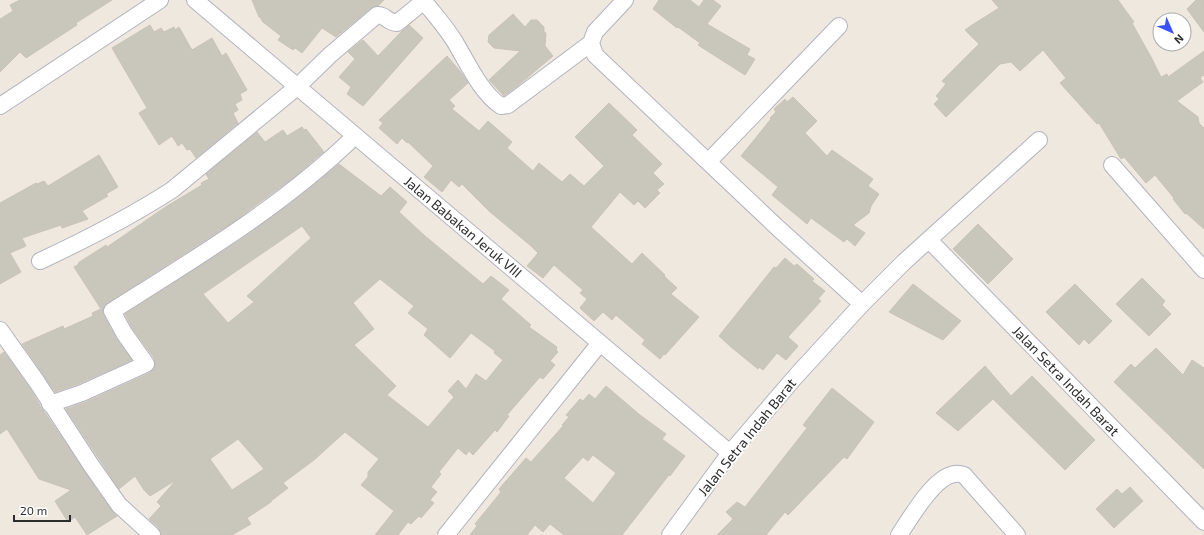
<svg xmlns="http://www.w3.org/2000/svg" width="1204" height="535" viewBox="0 0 1204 535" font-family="'Exo 2',sans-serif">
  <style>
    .building { fill: #c9c6bc; stroke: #cac4b7; fill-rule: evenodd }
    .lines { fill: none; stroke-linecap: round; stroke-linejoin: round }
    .minor-casing { stroke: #b2b3c0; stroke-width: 18 }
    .minor { stroke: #fff; stroke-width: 16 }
    .labels { text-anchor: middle; stroke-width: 4; stroke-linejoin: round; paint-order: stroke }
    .street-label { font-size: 14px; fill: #2c2c2c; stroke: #fff }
  </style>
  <rect width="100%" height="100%" fill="#eee8de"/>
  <!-- building -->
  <path class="building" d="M20,0h92l-36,23 1,2 -51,33 -6,-6 -20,20v-53l13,-8 -3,-6z
    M252,0h132l-6,6 -7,2 -35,29 -14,-9 -20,25 -7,-5 -2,2 -15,-10 3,-4 -18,-14 -3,-5h-1z
    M659,0h31l9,7 5,-7h9l8,6 -14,18 43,25 -3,6 8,4 -10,16 -47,-30 2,-2 -22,-16 -1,1 -24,-19z
    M992,0h126l16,22 -2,1 19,34 10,20 6,-3 1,3 36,-26v24l-4,3 3,4 -26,19 21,16 1,6 5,5v101l-18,-16 -1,1 -12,-15 1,-1 -19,-23 -9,8 -22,-26 -3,2 -22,-36 -2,1 -37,-41 6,-5 -23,-28 -23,21 -9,-9 -11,2 -54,53 -12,-13 5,-5 -3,-3 10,-12 -4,-3 37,-37 -14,-14 7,-5 27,-17z
    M1196,0h8v32l-17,-23z
    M513,14l12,13 6,-7h6l7,7v5l2,1 -1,13 8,10 -32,27 -17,13 -15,-16 31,-29 -26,-3 -6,-6 1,-7z
    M150,25l4,7 7,-4 3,4 10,-5 1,3 4,-3 13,23 20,-12 10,18 4,-3 21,37 -7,4 2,6 -7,4 3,6 -5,3 5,10 -42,35 -6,-9 -3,1 -5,-7 -4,3 -6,-10 -13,9 -20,-32 8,-5 -35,-60z
    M409,25l14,13 -60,68 -16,-12 4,-7 -12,-10 16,-18 -7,-7 15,-12 15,16 23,-24z
    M447,56l13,15 8,12 -19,17 6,6 -3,3 27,22 9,-10 24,21 -5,6 26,23 6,-8 23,19 8,-8 14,12 20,-20 -29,-29 34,-34 28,27 -5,5 30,29 -9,9 11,11 -7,6 3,3 -15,15 -7,-7 -4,4 -14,-13 -29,35 41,37 10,-11 23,22 -1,1 13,12 -6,6 28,23 -34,38 -1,-1 -4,5 -18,-15 3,-4 -29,-25 -4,5 -9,-8 -9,9 -14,-13 7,-9 -7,-6 3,-3 -29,-25 -11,13 -16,-12 11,-13 -7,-7 -42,-35 -27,-27 -3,3 -8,-7 -9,12 -18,-15 9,-11 -25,-24 -1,1 -5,-5 -5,6 -18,-16 4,-5 -4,-3z
    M793,97l24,24 -12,12 22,23 5,-6 41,29 -5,7 11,8 -8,12 -2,7 -16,12 12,8 -10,13 -8,-7 -3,3 -33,-24 -4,6 -35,-29 6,-8 -37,-31 30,-37 -1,-1 6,-6 -2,-3 11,-10 2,3z
    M302,127l2,3 2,-1 18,23 -3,2 -28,24 -60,44 -129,84 -1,5 1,5 12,22 16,22 -54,24 -23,8 -33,-48 41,-18 1,3 29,-13 -1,-3 9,-4 -27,-42 5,-3 -1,-1 28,-18 1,2 60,-41 35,-21 -1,-2 8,-4 -3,-5 51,-42 8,10 18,-12 4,6z
    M99,155l19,32 -12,7 2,2 -26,15 6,8 -26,9 -1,-3 -39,13 4,8 -16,7 11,19 -21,12v-81l36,-20 1,1 7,-3 4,5z
    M339,164l42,32 9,-9 17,15 -8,10 26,24 58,48 8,-8 18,14 -8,9 30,26 -2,2 28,20 -1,3 2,2 -8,9 5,4 -12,14 -3,-2 -33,38 2,1 -12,16 -2,-2 -22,25 -4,-4 -3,4 -8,-7 -19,24 2,2 -10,13 6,5 -7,8 4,3 -13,15 -2,-2 -8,8 -3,-2 -10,13h-23l19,-24 -33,-26 7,-8v-5l11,-13 -34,-27 -31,28 -31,23 5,5 -17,13v1l-24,16 4,6 -19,11h-71l-2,-7 -10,-9 12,-13 -4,-4 19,-22 -26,16 -6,-6 -9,-14 -16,13 -53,-80 20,-7 64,-29 4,-4 1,-6 -1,-5 -22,-30 -7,-14 118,-76 61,-45zM302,226l9,12 -64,58 7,6 -26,21 -25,-29zM380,279l34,27 -6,7 20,16 -4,6 26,23 21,-25 24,18 -1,2 9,7 -17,21 -10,-7 -10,15 -8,-9 -10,11 6,6 -26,30 -41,-32 9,-9 -42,-41 20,-16 -21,-26zM238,439l26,30 -32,21 -22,-31z
    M978,224l35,35 -25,25 -35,-35z
    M785,258l9,8 3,-2 17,15 -2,2 13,10 -7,8 3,2 -33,36 10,9 -12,14 -9,-7 -14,17 -4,-3 -1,2 -27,-22 -12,-11 55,-69 2,1z
    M1142,278l23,23 -3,4 9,9 -22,22 -33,-32z
    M913,284l48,37 -18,19 -54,-28z
    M1075,284l37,37 -23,23 -5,-5 -5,6 -33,-33z
    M1156,348l27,27 9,-15 12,8v101l-90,-87 17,-18 4,4z
    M4,352l25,35 12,20 63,93 13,16 -30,19 -12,-18 -7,5 -13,-21 16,-11 -32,-11 -32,-50 -7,5v-79z
    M985,366l26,30 21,-20 63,64 -30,30 -72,-71 -35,32 -22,-18z
    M606,386l34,29 26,19 -4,5 23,17 -15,20 -1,-1 -47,60h-58l-14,-11 -7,8 -8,-7 -8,10h-57l7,-9 -2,-2 26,-32 -2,-3 27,-31 5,4 32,-36 -1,-1 7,-8 -3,-2 14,-16 3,2 6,-7 6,5zM593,455l23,18 -23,30 -29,-25 19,-21 5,4z
    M832,388l42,34 -27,37 -3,-2 -56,58 -3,-3 -19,23h-49l16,-16 -7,-7 11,-10 8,5 62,-79 -4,-3z
    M1130,487l13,14 -29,27 -18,-19 21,-20 5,5z"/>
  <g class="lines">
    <!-- minor casing -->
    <g class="minor-casing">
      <path id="minor" d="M195,0l535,453
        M423,0c11,14 23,27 32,42 12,20 26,51 46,64l7,-1 83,-62
        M625,0l-30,32 -4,11 4,12 184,174 83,75
        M0,106l160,-106
        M708,162l131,-136
        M1112,165l92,105
        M929,240l275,282
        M40,261c45,-21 90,-44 132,-71l125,-103 33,-32 47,-40c10,0 9,7 20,8l27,-22
        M0,330l37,52 54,83 28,40 33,30
        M50,404l32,-11 64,-29 -22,-31 -12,-22c84,-53 171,-105 243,-175
        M446,535l154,-192
        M670,535l60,-82 66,-77 66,-72 42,-42 135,-122
        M899,535c11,-16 35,-59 56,-61 2,-1 6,0 9,1l53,60"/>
    </g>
    <!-- minor -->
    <use href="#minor" class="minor"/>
  </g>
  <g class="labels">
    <!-- street labels -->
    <g class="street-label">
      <text transform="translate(463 227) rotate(40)" y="5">Jalan Babakan Jeruk VIII</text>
      <text transform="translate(1066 381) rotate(46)" y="5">Jalan Setra Indah Barat</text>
      <text transform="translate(747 437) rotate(-51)" y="5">Jalan Setra Indah Barat</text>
    </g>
  </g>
  <!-- north arrow -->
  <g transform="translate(1172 32) rotate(135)"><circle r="19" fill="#ffffff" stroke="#ababab"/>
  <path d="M0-3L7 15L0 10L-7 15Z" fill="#3a52ff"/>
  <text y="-6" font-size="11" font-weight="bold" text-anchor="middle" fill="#2c2c2c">N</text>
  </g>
  <!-- scale -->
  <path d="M14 515v6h56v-6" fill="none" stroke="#2c2c2c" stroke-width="2"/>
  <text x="20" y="515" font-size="12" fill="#2c2c2c" stroke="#ffffff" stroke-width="3" paint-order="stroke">20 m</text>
</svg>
